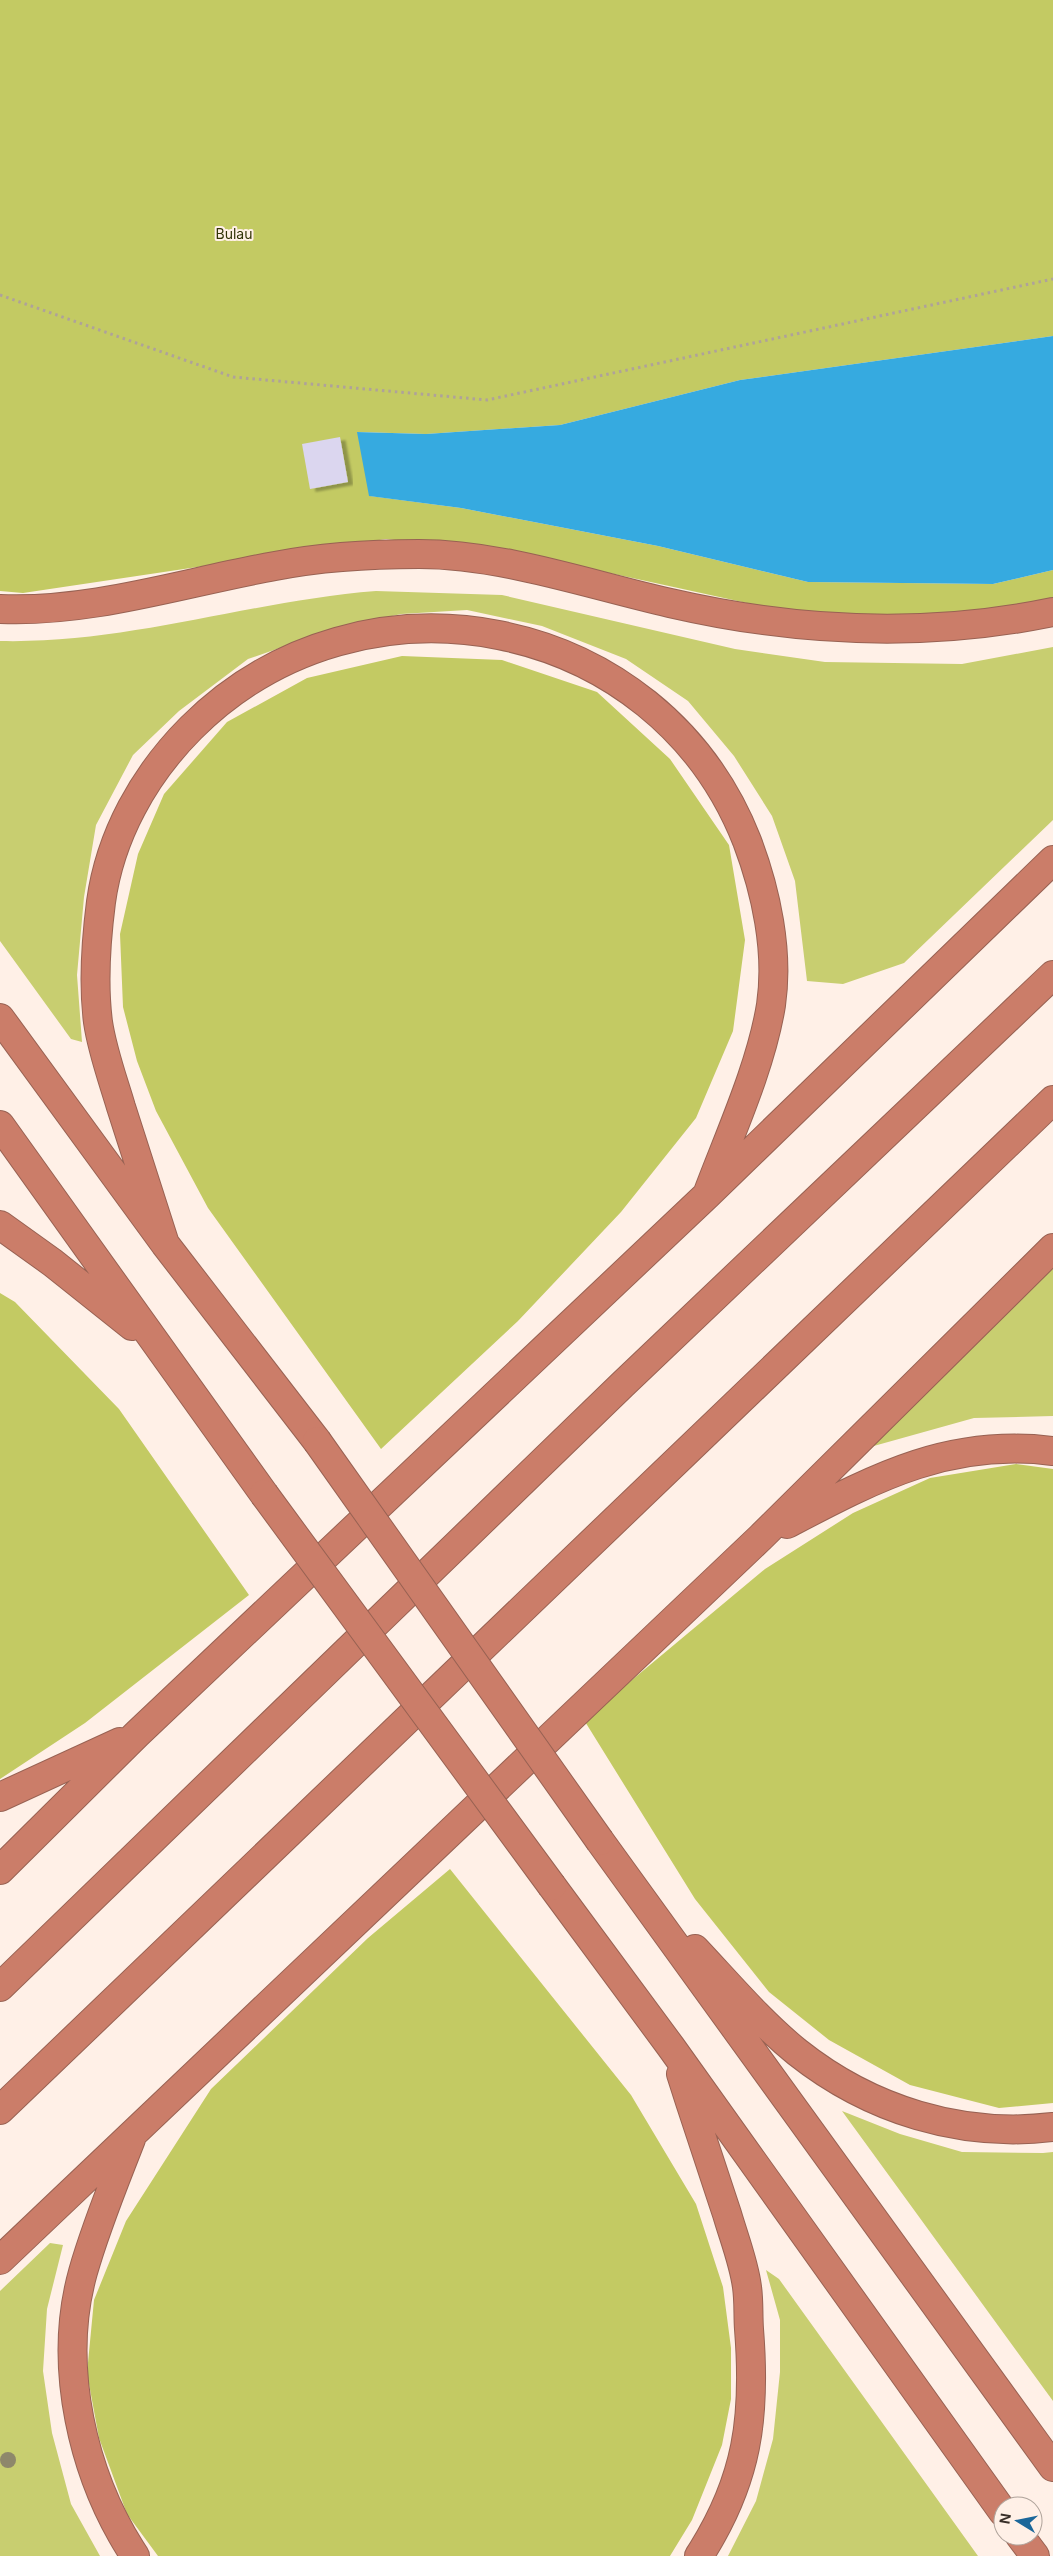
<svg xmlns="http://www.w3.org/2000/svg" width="1053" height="2556" viewBox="0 0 1053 2556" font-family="Inter,sans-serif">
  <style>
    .green { fill: #c8ce70 }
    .forest { fill: #c3ca63 }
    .water { fill: #36aae0 }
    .building { fill: #dbd6ef; filter: url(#shadow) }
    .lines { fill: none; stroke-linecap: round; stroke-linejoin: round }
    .highway-casing { stroke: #986253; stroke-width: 30 }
    .path { stroke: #afa29a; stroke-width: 3; stroke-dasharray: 2.5 4; stroke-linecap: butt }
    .highway { stroke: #cb7d69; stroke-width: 28 }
    .highway-bridge-casing { stroke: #986253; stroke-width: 30; stroke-linecap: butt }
    .highway-bridge { stroke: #cb7d69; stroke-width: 28 }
    .tree { fill: #8e886b }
    .labels { text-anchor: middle; stroke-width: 4; stroke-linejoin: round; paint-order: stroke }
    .park-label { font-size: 14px; fill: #313306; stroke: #fff0e7 }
  </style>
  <defs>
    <filter id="shadow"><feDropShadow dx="5.5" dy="3" stdDeviation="1" flood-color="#0004"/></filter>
  </defs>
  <rect width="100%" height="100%" fill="#fff0e7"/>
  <!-- green -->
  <path class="green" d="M376,591l126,4 233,54 90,13 137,2 91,-17v173l-149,143 -61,21 -36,-3 -12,-100 -23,-65 -38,-60 -46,-55 -62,-42 -84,-33 -75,-16 -66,4 -70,16 -83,29 -69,52 -46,44 -37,70 -12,72 -7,78 5,67 -11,-3 -71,-98v-300c129,3 249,-40 376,-50z
    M1053,1263v153l-79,2 -111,31z
    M842,2111l58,23 62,18 81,1 10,-1v249z
    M50,2243l13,2 -16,64 -4,62 9,62 19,71 29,52h-100v-265z
    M766,2270l13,9 199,277h-250l28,-55 17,-62 7,-67v-52z"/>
  <!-- forest -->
  <path class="forest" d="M0,0h1053v336l-313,44 -180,45 -134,9 -68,-2 12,64 91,12 197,38 150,36 185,2 60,-14v34l-34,9 -147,5 -93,-8 -252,-55 -141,-16 -363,54 -23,-2z
    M402,656l100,4 95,32 73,67 59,86 16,95 -12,91 -37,87 -75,94 -103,109 -137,128 -173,-241 -52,-97 -19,-50 -14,-54 -3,-73 18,-80 26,-60 63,-72 80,-44z
    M0,1293l15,9 104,107 130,186 -164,128 -85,56z
    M1016,1464l37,5v634l-54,5 -89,-23 -81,-45 -60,-48 -74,-93 -111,-179 181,-151 88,-56 77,-35z
    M450,1869l181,226 65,109 27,83 8,61v51l-9,46 -30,75 -22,36h-512l-31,-42 -28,-76 -12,-65 7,-73 32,-79 85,-132 157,-151z"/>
  <!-- water -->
  <path class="water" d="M1053,336v234l-60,14 -185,-2 -150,-36 -197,-38 -92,-12 -12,-64 69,2 134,-9 180,-45z"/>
  <!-- building -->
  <path class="building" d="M340,437l8,45 -38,7 -8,-45z"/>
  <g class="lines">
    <!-- highway casing -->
    <g class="highway-casing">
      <path id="highway" d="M0,609c92,4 185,-27 275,-43 46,-9 96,-12 144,-12 83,0 171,31 251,49 126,29 257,35 383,9
        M0,1018l165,226 152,197
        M0,1125l264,369
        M0,1225l53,38 79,63
        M165,1244c-15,-46 -29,-91 -44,-137 -8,-27 -19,-57 -23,-85 -5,-39 -2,-81 3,-120 9,-66 43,-127 90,-174 171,-171 467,-114 556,113 19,50 32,110 24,164 -10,62 -42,131 -64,190
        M787,1524c88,-46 162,-86 266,-73
        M0,1797l120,-55
        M600,1841l453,626
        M0,1870l137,-136 570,-539 346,-335
        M552,1886l119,161 332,465
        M695,1949c33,35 65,73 102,103 73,58 164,86 256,75
        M0,1987l622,-602 431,-410
        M681,2074c15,47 31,94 46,140 7,24 17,49 20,73 2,14 1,28 2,42 7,88 -1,151 -50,227
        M0,2110l1053,-1010
        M131,2139c-17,44 -35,87 -48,133 -26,93 -1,204 52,284
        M0,2260l761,-723 292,-289
        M1020,2536l15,20"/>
    </g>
    <!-- path -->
    <path class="path" d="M0,295l233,82 254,23 566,-121"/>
    <!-- highway -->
    <use href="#highway" class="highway"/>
    <!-- highway-bridge casing -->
    <g class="highway-bridge-casing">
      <path id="highway-bridge" d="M317,1441l283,400
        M264,1494l288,392"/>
    </g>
    <!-- highway-bridge -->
    <use href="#highway-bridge" class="highway-bridge"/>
  </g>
  <!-- trees -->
  <circle class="tree" cx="8" cy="2460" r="8"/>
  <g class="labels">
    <!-- park labels -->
    <g class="park-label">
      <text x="234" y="239">Bulau</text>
    </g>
  </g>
  <!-- north arrow -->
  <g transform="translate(1018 2521) rotate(280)"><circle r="24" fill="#fff0e7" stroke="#afa39b"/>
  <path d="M0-4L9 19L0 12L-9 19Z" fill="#1b679a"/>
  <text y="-8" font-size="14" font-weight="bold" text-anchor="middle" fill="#382f29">N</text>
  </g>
</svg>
